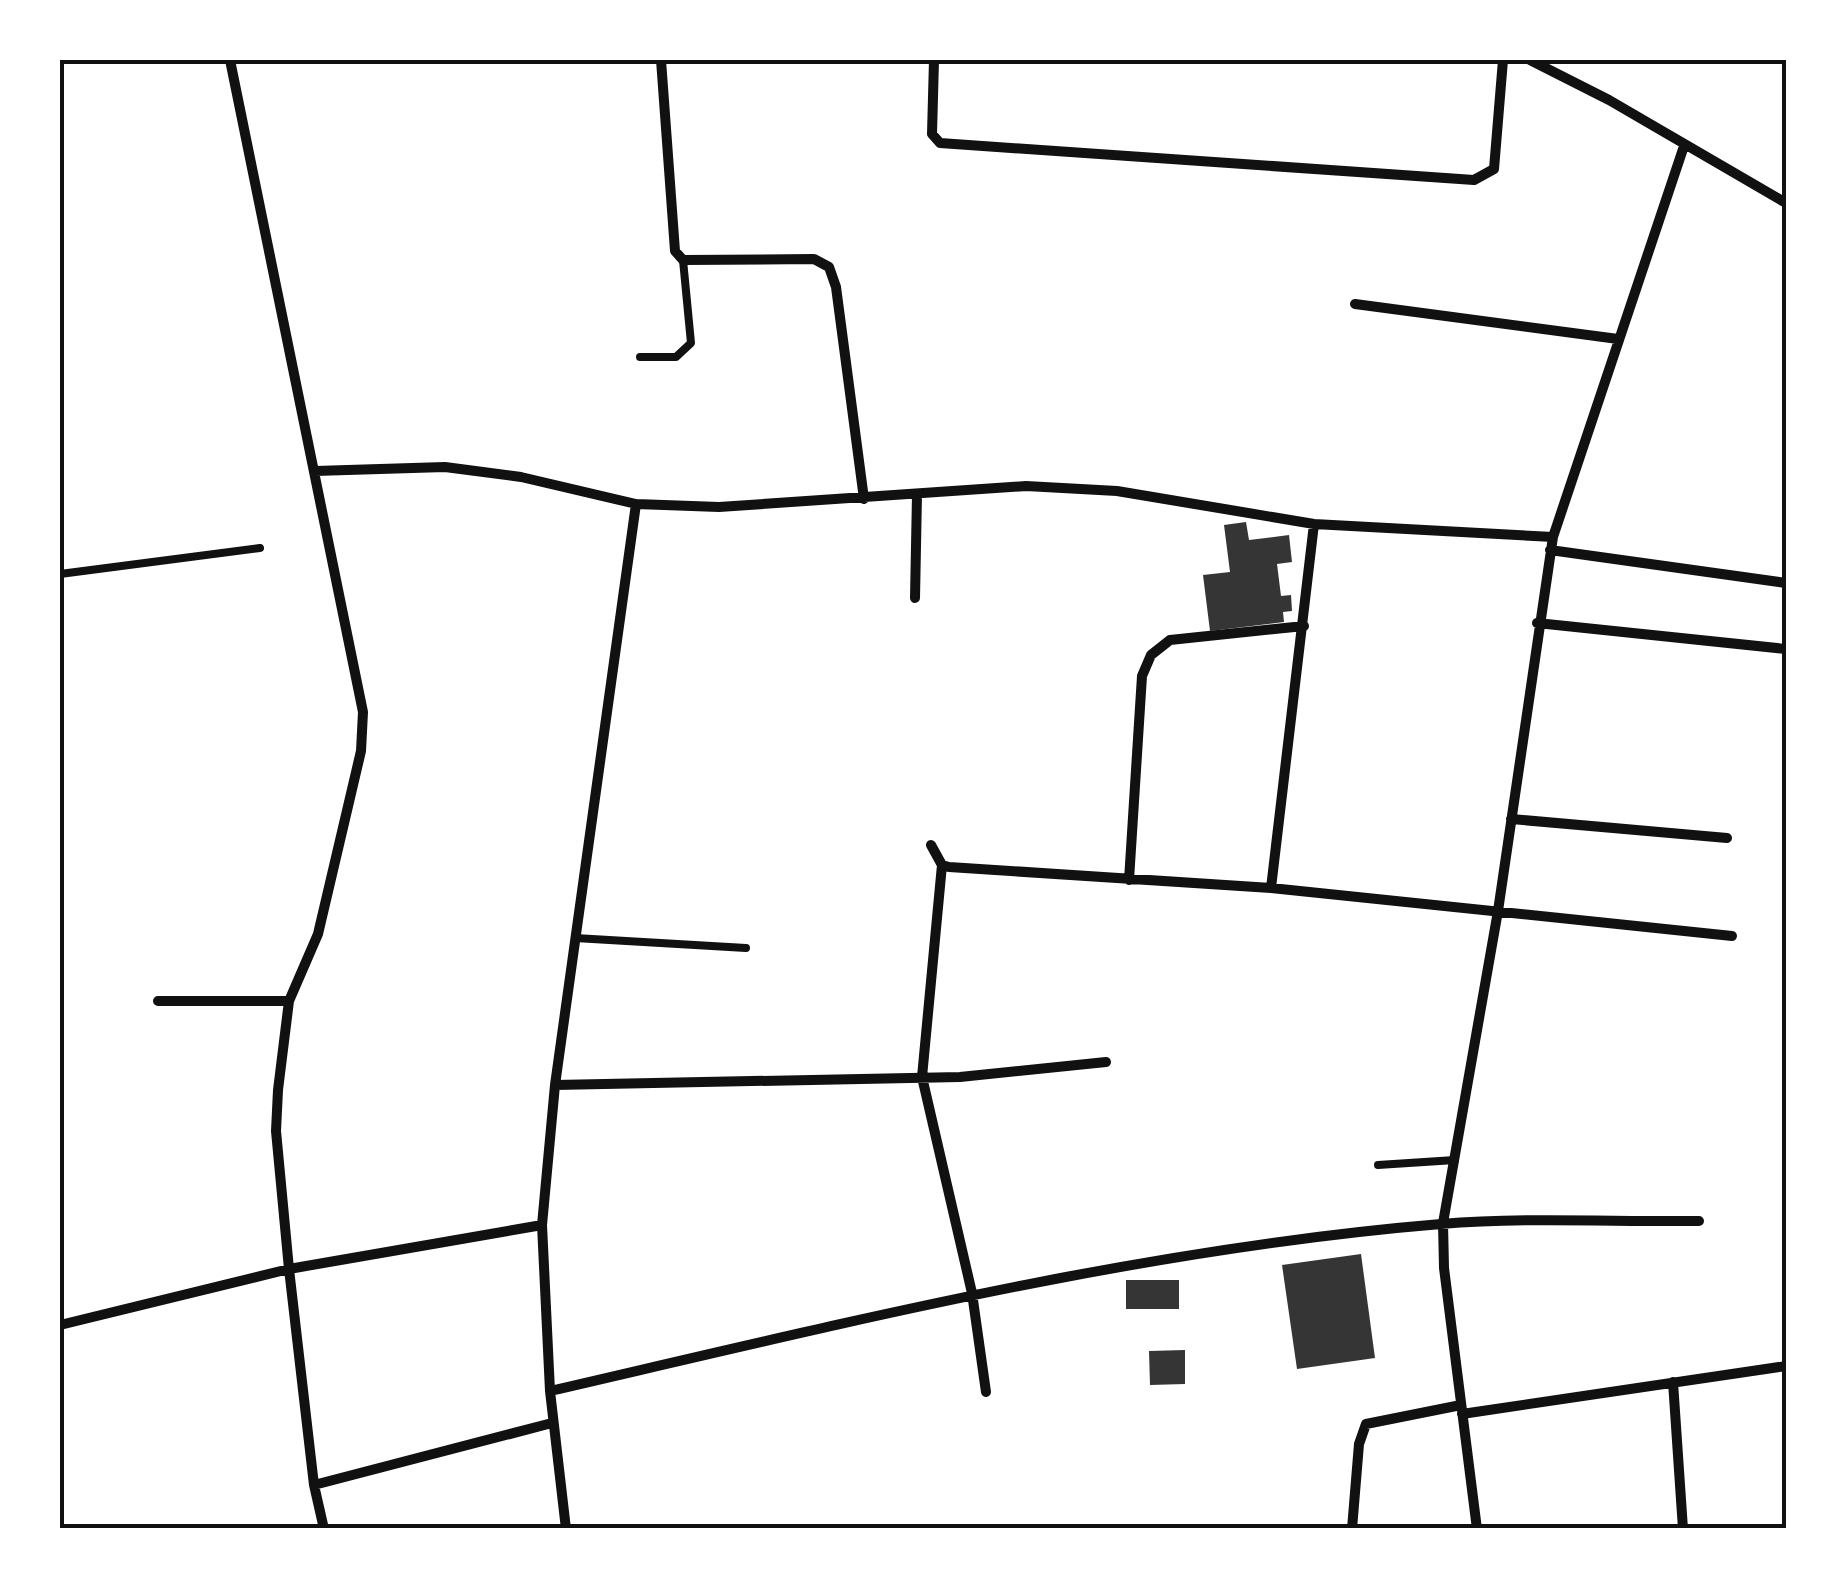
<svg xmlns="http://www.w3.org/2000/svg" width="1846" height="1589" viewBox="0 0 1846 1589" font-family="'Space Grotesk',sans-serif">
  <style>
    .building { fill: #353535 }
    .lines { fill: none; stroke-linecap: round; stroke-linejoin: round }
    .service { stroke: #111; stroke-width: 8 }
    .minor { stroke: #111; stroke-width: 10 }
    .neatline { fill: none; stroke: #111; stroke-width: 4 }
  </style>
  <rect width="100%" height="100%" fill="#fff"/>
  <!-- building -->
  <path class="building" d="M1246,522l3,18 40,-5 3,27 -15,2 4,32 10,-1 1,16 -9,1 1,10 -74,9 -7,-56 27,-3 -6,-47z
    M1361,1254l14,104 -78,11 -15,-104z
    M1126,1280h53v29h-53z
    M1185,1350v34l-35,1 -1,-34z"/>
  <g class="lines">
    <!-- service -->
    <path class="service" d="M640,357h36l15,-14 -8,-83
      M60,574l200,-26
      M575,938l171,10
      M1378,1165l77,-5"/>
    <!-- minor -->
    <path class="minor" d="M230,60l133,652 -2,39 -43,183 -29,67 -11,89 -2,41 13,138 25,216 10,44
      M661,60l14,191 8,9 131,-1 15,8 7,20 28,212
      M934,60l-2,74 8,9 534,37 20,-11 9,-109
      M1530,60l79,40 177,103
      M1355,304l263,35
      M315,471l130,-4 76,10 115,27 83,3 307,-21 91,5 197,33 239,13
      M1550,550l236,33
      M915,598l2,-103
      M1537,623l249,26
      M1511,819l216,19
      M931,845l11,20 7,2 322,21 461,48
      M942,865l-20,212 50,216 14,99
      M1129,880l13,-204 9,-21 19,-15 134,-14
      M1271,888l43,-364
      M158,1001h131
      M555,1085l405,-8 146,-15
      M542,1225l13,-140 81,-581
      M60,1325l229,-56 253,-44 8,166c294,-68 589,-142 891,-167 85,-7 173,-2 258,-3
      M1673,1382l10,147
      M550,1391l16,138
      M1462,1414l324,-48
      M314,1485l238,-62
      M1352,1529l7,-85 7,-20 95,-19
      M1477,1529l-33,-261 -1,-45 55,-312 55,-374 131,-391"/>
  </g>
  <!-- border -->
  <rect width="1846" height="1589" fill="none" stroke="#ffffff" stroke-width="125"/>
  <rect x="62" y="62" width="1722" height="1464" class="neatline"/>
</svg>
